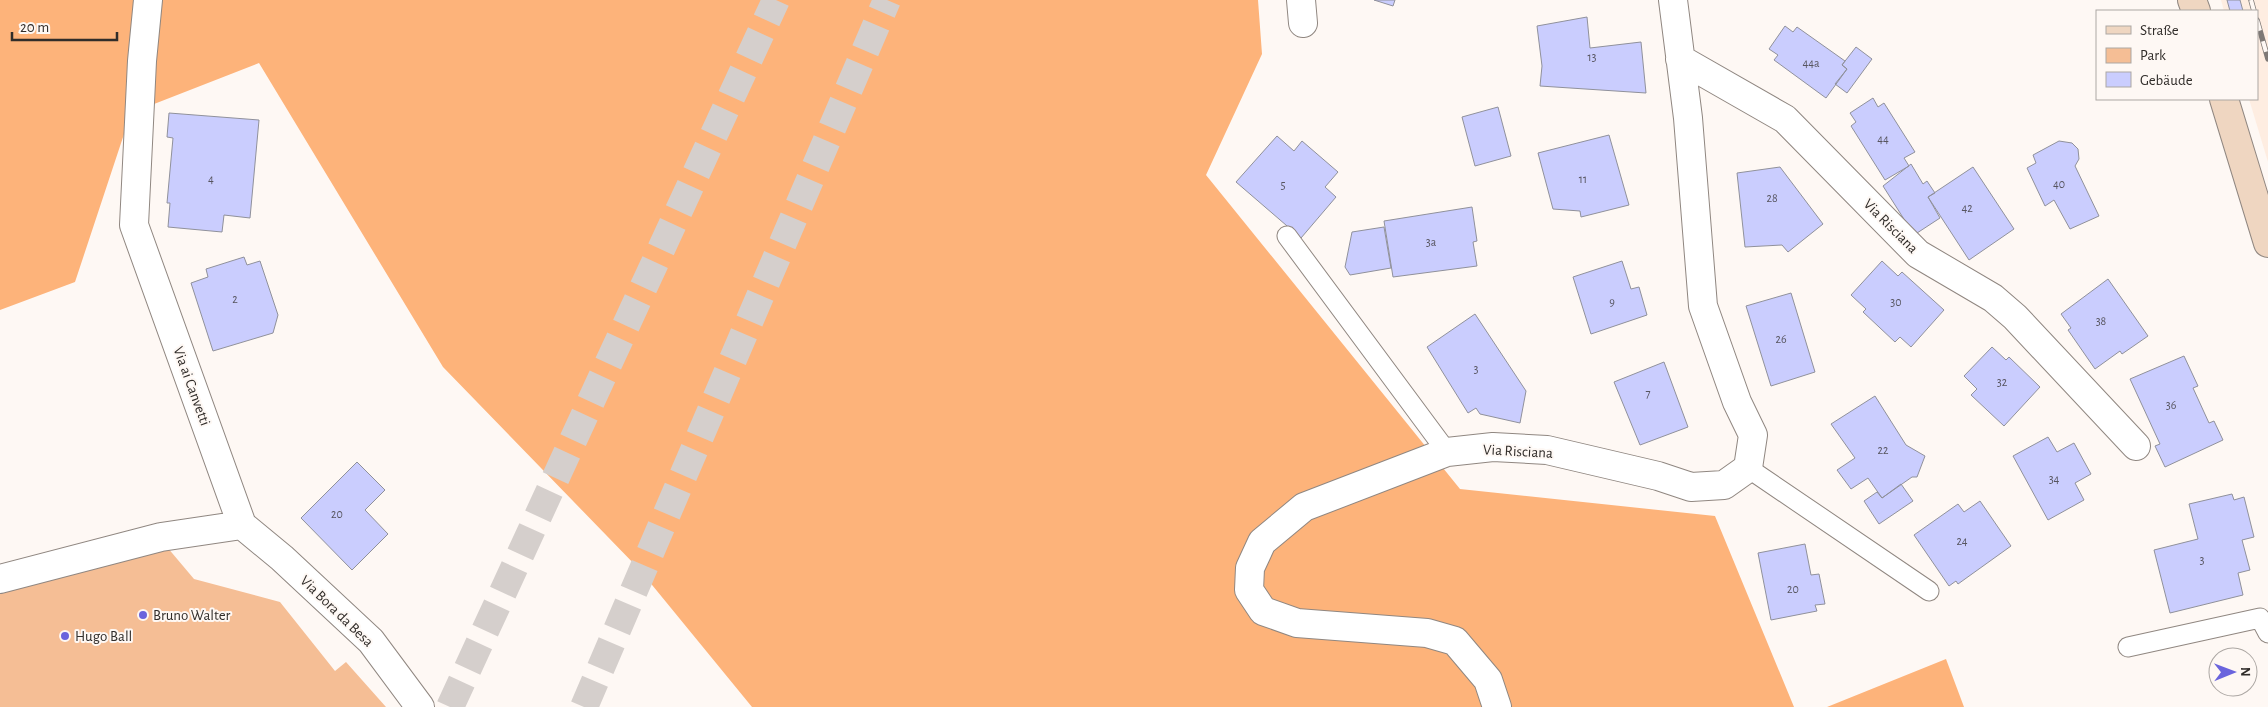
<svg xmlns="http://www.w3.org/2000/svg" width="2268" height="707" viewBox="0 0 2268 707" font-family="'Alegreya Sans',sans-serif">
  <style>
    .built { fill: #feede1 }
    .green { fill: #f5be95 }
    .forest { fill: #fdb37a }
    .building { fill: #cacdfe; stroke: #90919b }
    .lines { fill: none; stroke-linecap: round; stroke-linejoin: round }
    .highway-tunnel { stroke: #d5cfcc; stroke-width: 28; stroke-dasharray: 28 14; stroke-linecap: butt }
    .lane-casing { stroke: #908781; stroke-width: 21 }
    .street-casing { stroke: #908781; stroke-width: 30 }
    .secondary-casing { stroke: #908781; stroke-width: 30 }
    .lane { stroke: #fff; stroke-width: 19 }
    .street { stroke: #fff; stroke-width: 28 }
    .secondary { stroke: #efd6c1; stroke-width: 28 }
    .rail-casing { stroke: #7e7976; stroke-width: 5.5 }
    .rail { stroke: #fef8f4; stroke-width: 4; stroke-dasharray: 11; stroke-linecap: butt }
    .poi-dot { fill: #6a64dd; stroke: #fef8f4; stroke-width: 2 }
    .labels { text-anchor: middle; stroke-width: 4; stroke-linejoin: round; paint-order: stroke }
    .number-label { font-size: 12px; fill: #57555f }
    .street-label { font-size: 15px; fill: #312d2a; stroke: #fef8f4 }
    .poi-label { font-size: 15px; fill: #312d2a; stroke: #fef8f4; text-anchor: start }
  </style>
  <rect width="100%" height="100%" fill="#fef8f4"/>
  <!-- built -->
  <path class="built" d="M2221,0h47v162l-19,-63h8v-88h-33z"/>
  <!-- green -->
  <path class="green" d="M167,547l27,32 86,23 55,69 11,-9 40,45h-386v-117z"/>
  <!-- forest -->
  <path class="forest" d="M0,0h1258l4,54 -56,121 254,314 255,27 79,191h-1042l-113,-138 -196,-202 -184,-304 -128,50 -56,169 -75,28z
    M1946,659l18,48h-137z"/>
  <!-- building -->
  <path class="building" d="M1374,0h21l-2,6z
    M2227,0h13l3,11h-13z
    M1587,17l3,31 51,-6 5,51 -106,-7 2,-20 -5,-40z
    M1785,26l8,6 4,-5 48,34 -3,4 5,4 -21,29 -52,-38 4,-5 -9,-6z
    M1856,47l16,12 -25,34 -12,-9 12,-15 -5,-4z
    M1873,98l5,9 6,-4 31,49 -11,6 5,8 -24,14 -34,-54 5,-4 -6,-9z
    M1498,107l13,49 -36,10 -13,-49z
    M169,113l90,7 -9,98 -26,-3 -2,17 -54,-5 2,-24h-3l6,-65 -6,-1z
    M1609,135l20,70 -48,12 -1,-6 -27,-2 -15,-56z
    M1277,136l17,15 8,-10 36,31 -13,15 11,10 -35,41 -65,-56z
    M2059,141l13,2 6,6 1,10 -4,7 24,50 -29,13 -16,-29 -9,6 -18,-38 9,-5 -3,-8z
    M1911,164l12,20 4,-3 8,12 -7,4 12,21 -26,17 -31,-49z
    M1780,167l43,57 -35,28 -6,-7 -37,2 -8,-74z
    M1973,167l41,62 -45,31 -41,-63z
    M1472,207l5,34 -4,1 4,24 -84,11 -9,-56z
    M1384,227l7,41 -41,7 -5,-8 7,-35z
    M244,257l3,8 13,-4 18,54 -5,18 -60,18 -22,-68 17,-6 -2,-8z
    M1622,261l9,28 8,-2 8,28 -56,19 -18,-57z
    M1882,261l16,15 4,-4 42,38 -33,37 -11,-10 -5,5 -32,-30 3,-3 -15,-14z
    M2108,279l40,57 -26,18 -2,-3 -25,18 -27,-39 3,-2 -10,-14z
    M1791,293l24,79 -44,14 -25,-80z
    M1475,314l51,77 -6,32 -40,-9 -4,-6 -8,5 -41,-66z
    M1992,347l14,13 3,-3 31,30 -36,39 -33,-31 6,-6 -13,-13z
    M2184,356l14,30 -5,2 16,35 5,-2 9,19 -58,27 -10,-21 5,-2 -30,-65z
    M1664,362l24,65 -48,18 -26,-63z
    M1875,396l31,49 19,11 -8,21h-5l-30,21 -14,-20 -17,11 -14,-19 18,-12 -24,-34z
    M2048,437l9,15 17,-9 17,31 -16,9 9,17 -36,20 -35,-64z
    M357,462l28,28 -20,20 23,24 -36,36 -51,-52z
    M1901,484l12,17 -34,23 -15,-23 13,-9 5,6z
    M2232,494l2,6 10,-3 10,40 -12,3 8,30 -12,3 5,22 -73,18 -16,-63 44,-11 -9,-35z
    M1980,501l31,45 -53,38 -2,-3 -7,5 -35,-51 44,-31 6,8z
    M1805,544l6,31 8,-1 6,30 -10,1 2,6 -46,9 -13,-67z"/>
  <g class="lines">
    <!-- highway-tunnel -->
    <path class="highway-tunnel" d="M450,707l326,-707
      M584,707l303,-707"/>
    <!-- lane casing -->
    <g class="lane-casing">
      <path id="lane" d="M1287,236l160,216
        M1748,468l181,123
        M2128,647l132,-29 8,15"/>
    </g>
    <!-- street casing -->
    <g class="street-casing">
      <path id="street" d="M148,0l-6,61 -8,164 108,300
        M1301,0l2,23
        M1680,59l105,60 133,135 75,44 22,19 121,129
        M242,525l40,33 89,83 49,66
        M0,579l161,-42 81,-12
        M1497,707l-9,-27 -33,-39 -28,-8 -130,-10 -34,-12 -14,-21 1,-22 12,-26 42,-35 143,-55 46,-5 54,3 111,26 33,11 33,-2 24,-17 5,-33 -16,-33 -34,-96 -15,-188 -15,-118"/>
    </g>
    <!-- secondary casing -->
    <g class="secondary-casing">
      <path id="secondary" d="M2192,0l4,11
        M2224,99l44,144"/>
    </g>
    <!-- lane -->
    <use href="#lane" class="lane"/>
    <!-- street -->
    <use href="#street" class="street"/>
    <!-- secondary -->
    <use href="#secondary" class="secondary"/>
    <!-- rail casing -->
    <g class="rail-casing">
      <path id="rail" d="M2251,0l3,11
        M2257,20l11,39"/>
    </g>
    <!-- rail -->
    <use href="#rail" class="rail"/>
  </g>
  <!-- markers -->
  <g class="poi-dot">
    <circle cx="143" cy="615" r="5"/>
    <circle cx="65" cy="636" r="5"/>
  </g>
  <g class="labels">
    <!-- number labels -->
    <g class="number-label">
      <text x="1592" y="61">13</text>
      <text x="1811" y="67">44a</text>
      <text x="1883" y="143">44</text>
      <text x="211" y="183">4</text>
      <text x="1583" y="183">11</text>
      <text x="2059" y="188">40</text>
      <text x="1283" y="189">5</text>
      <text x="1772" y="202">28</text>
      <text x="1967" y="212">42</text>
      <text x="1431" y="246">3a</text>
      <text x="235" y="303">2</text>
      <text x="1612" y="306">9</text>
      <text x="1896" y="306">30</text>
      <text x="2101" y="325">38</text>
      <text x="1781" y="343">26</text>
      <text x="1476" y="373">3</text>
      <text x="2002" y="386">32</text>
      <text x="1648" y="397">7</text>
      <text x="2171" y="409">36</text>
      <text x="1883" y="454">22</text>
      <text x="2054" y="483">34</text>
      <text x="337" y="518">20</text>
      <text x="1962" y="545">24</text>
      <text x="2202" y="564">3</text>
      <text x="1793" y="593">20</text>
    </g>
    <!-- street labels -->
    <g class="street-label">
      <text transform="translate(1891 226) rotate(45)" y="5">Via Risciana</text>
      <text transform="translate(192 386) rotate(70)" y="5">Via ai Canvetti</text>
      <text transform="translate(1518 451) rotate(3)" y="5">Via Risciana</text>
      <text transform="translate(337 611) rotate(44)" y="5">Via Bora da Besa</text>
    </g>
    <!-- poi labels -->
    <g class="poi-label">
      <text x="153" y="620">Bruno Walter</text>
      <text x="75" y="641">Hugo Ball</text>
    </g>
  </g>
  <!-- legend -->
  <rect x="2096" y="10" width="162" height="90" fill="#fef8f4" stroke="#aca7a3"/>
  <rect x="2106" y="26" width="25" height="8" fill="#efd6c1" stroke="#aca7a3"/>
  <text x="2140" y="35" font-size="15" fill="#312d2a">Straße</text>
  <rect x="2106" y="48" width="25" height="15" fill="#f5be95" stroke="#aca7a3"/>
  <text x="2140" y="60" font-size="15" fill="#312d2a">Park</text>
  <rect x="2106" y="72" width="25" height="15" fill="#cacdfe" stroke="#aca7a3"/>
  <text x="2140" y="85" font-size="15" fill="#312d2a">Gebäude</text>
  <!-- north arrow -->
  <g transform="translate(2233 672) rotate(89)"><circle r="24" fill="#fef8f4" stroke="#aca7a3"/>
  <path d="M0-4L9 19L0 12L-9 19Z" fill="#6a64dd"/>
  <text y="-8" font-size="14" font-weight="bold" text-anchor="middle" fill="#312d2a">N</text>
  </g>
  <!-- scale -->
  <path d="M12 32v8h105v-8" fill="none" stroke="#312d2a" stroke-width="2.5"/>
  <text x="20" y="32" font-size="15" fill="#312d2a" stroke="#fef8f4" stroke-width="4" paint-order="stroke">20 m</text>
</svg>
